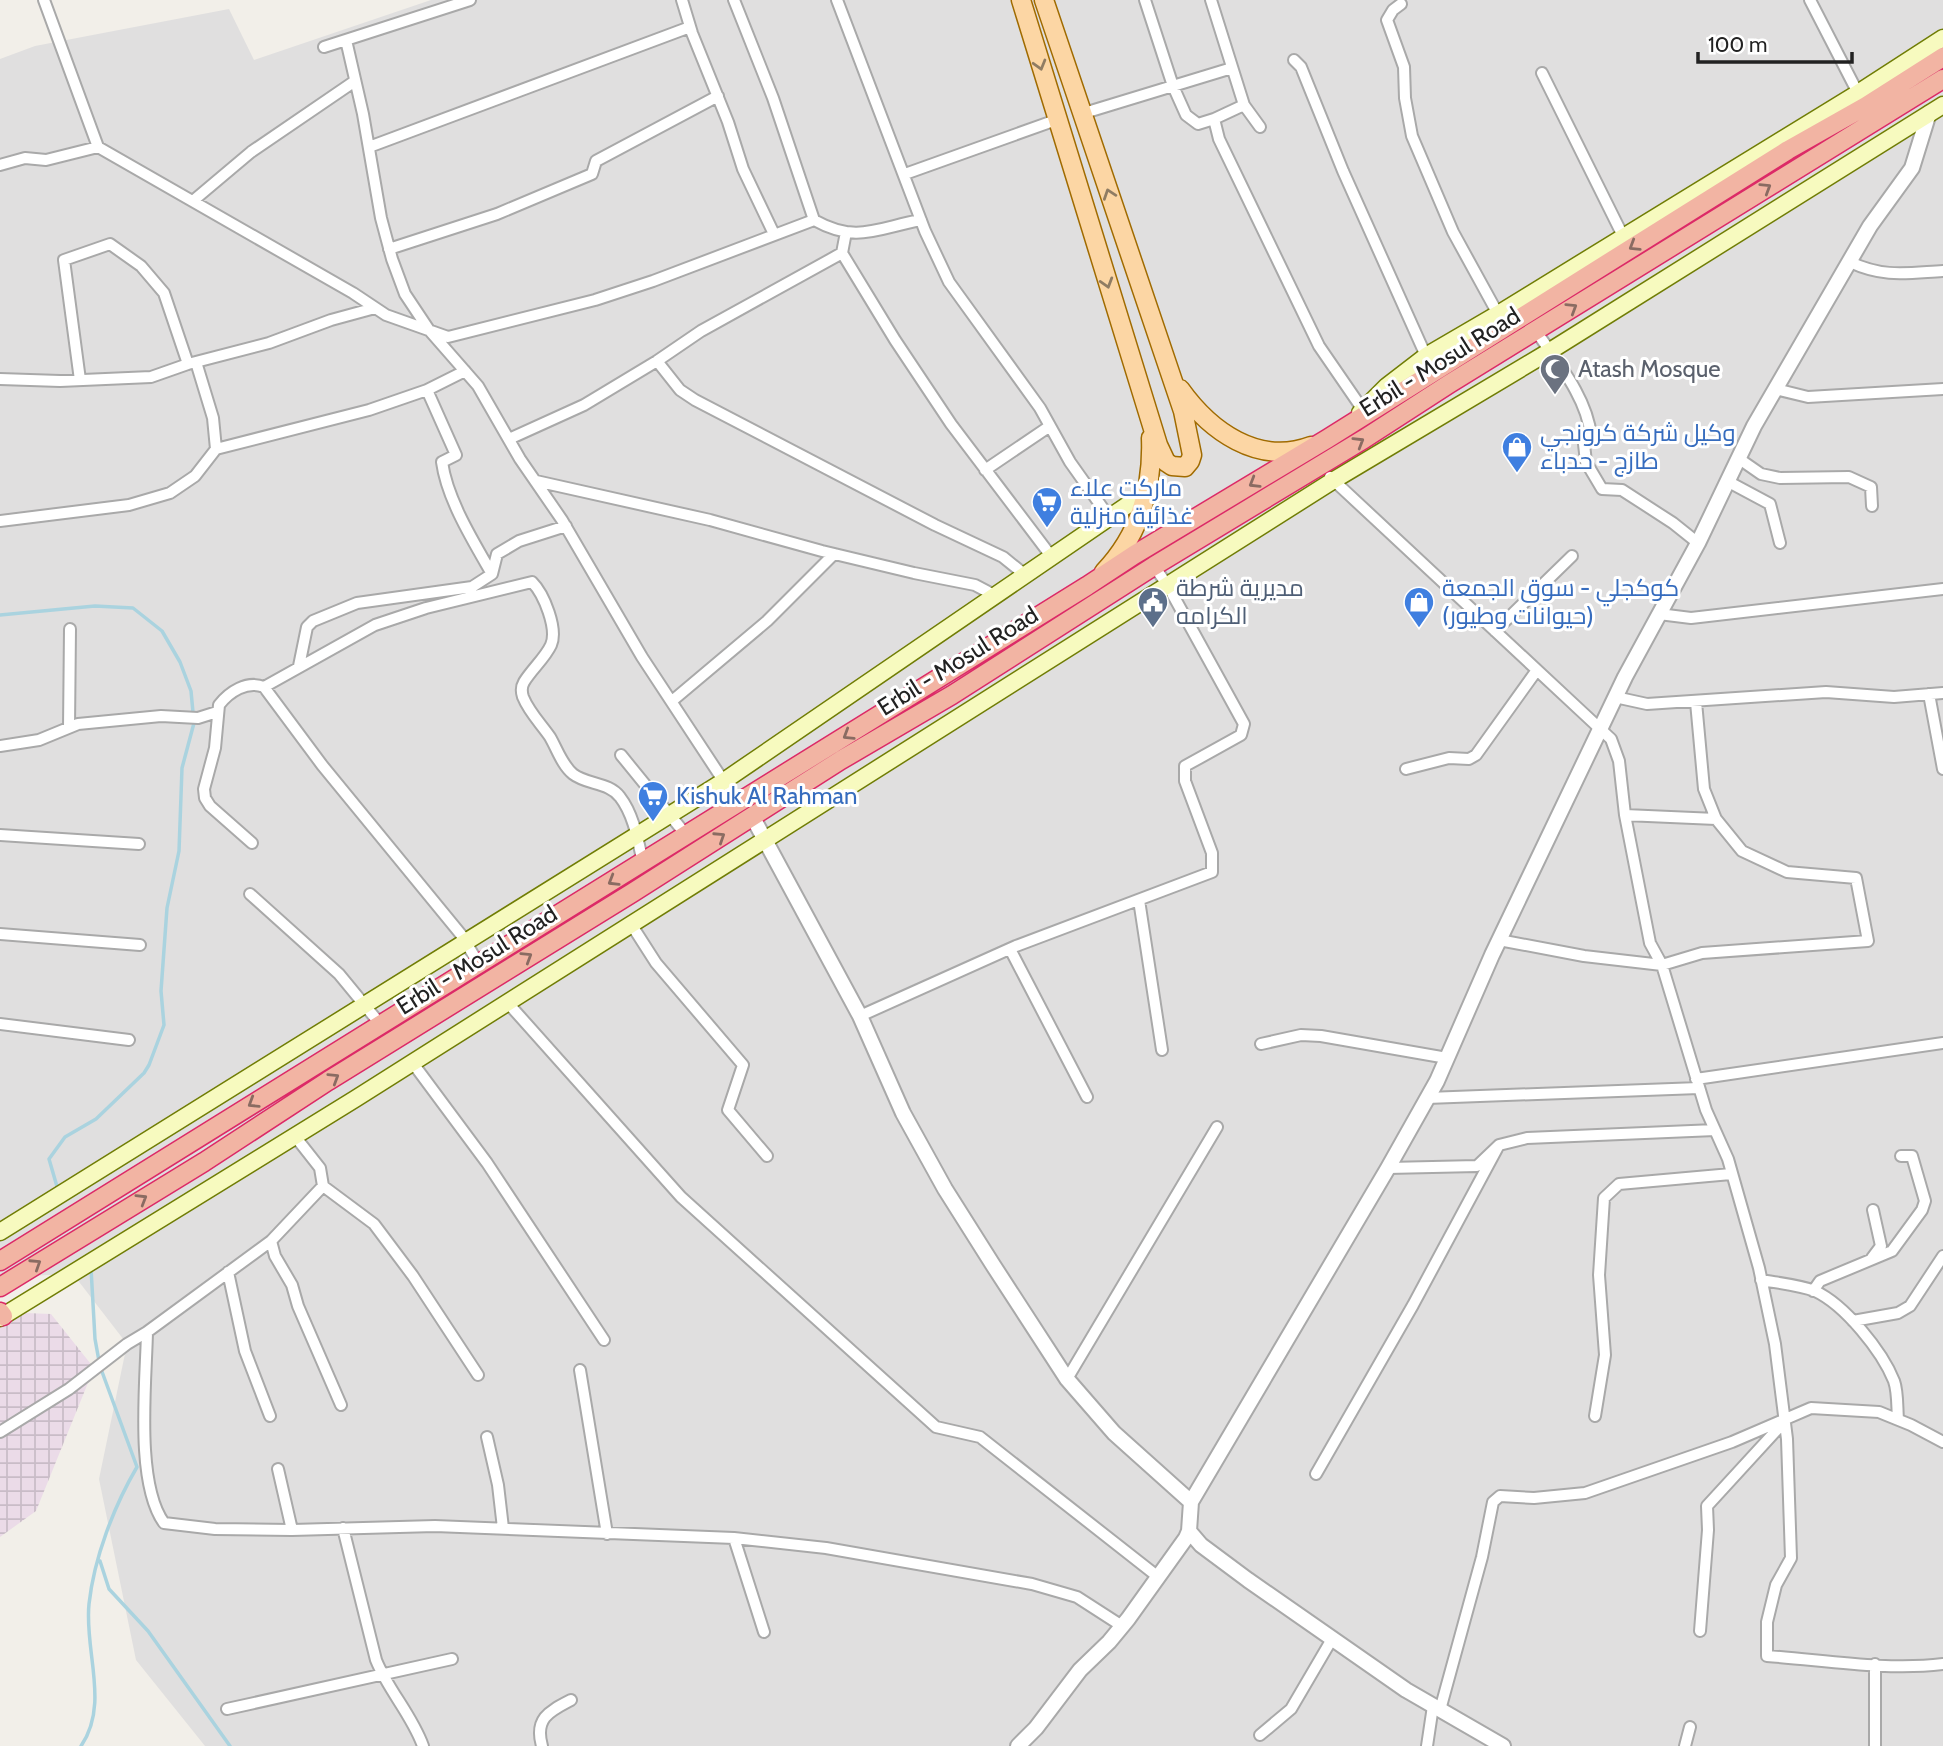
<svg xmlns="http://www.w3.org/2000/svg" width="1943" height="1746" viewBox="0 0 1943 1746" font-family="Cabin,Cairo,sans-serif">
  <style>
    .residential { fill: #e0dfdf }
    .industrial { fill: url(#industrial-grid) }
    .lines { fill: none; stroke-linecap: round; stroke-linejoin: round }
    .stream { stroke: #aad3df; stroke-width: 3.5 }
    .minor-casing { stroke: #a9a9a9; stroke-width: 14 }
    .tertiary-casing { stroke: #a9a9a9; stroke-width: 18 }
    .secondary-casing { stroke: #707d05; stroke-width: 19 }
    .primary-casing { stroke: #a06b00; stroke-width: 21 }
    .trunk-casing { stroke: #dc2a67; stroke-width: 21 }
    .minor { stroke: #fff; stroke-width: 10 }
    .tertiary { stroke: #fff; stroke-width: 14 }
    .secondary { stroke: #f7fabf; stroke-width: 16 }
    .primary { stroke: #fcd6a4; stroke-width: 18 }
    .trunk { stroke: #f2b4a3; stroke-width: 18 }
    .oneway { stroke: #8f7c63 }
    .oneway2 { stroke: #8a6b62 }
    .labels { text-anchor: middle; stroke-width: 6; stroke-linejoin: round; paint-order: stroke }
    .street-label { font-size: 24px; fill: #222; stroke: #fff }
    .worship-label { font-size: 24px; fill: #5b616d; stroke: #fff; text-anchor: start }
    .shop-label { font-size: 24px; fill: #366cbe; stroke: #fff; text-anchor: start }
    .service-label { font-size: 24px; fill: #4e5e75; stroke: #fff; text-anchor: start }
  </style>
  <defs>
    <pattern id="industrial-grid" width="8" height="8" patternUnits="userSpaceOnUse" patternTransform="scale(1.75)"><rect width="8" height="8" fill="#ebdbe8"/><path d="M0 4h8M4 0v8" fill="none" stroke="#c9bcc7"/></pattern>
  </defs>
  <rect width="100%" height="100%" fill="#f2efe9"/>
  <!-- residential -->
  <path class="residential" d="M431,0h1512v1746h-1738l-69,-86 -37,-181 28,-135 -54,-70 -73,3v-1218l35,-13 194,-37 25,51z"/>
  <!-- industrial -->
  <path class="industrial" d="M0,1312l51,2 43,54 -58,143 -36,26z"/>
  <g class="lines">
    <!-- stream -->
    <path class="stream" d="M0,615l95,-9 38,2 29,23 18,31 11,29 3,32 -12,45 -3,83 -12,57 -6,83 3,34 -15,40 -5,8 -48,46 -31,18 -16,22 9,31
      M91,1268l4,71 4,22
      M100,1561l9,28 39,42 82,115
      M81,1746c29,-42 3,-95 8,-142 5,-46 25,-98 48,-137l-36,-98"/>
    <!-- minor casing -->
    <g class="minor-casing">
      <path id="minor" d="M44,0l54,147
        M682,0l10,33 36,89 15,47 31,65
        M734,0l39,98 41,122c43,24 63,8 107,0
        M837,0l88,231 24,51 91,126 30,54 39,55
        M1145,0l28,86 13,29 12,9 16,-5 5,20 100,207 44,64
        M1211,0l33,105 16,22
        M1810,0l50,97
        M1401,4l-8,6 -6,10 17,47 1,31 7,38 41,96 45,82
        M346,40l17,74 18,104 11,41 13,35 24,36 49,56 42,73 42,61 80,137 96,146
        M324,47l146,-47
        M1294,60l7,7 42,104 83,185
        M1542,73l81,163
        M1081,114l151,-46
        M1214,119l30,-14
        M369,147l321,-120
        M0,165l25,-7 21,2 52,-13 255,146 33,22 62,22 147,-37 58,-19 161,-61
        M905,174l151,-54
        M194,200l57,-48 104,-71
        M846,232l-4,21 53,87 56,84 100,132
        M389,249l108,-35 95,-40 4,-13 122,-65
        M842,253l-141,78 -44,30 23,29 15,10 240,125 68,32 21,17
        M1850,262c34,16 57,11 93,9
        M1536,331c21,31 51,66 55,105l-7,8 2,18 16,27 20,1 51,33 25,20
        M196,362l17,56 3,31 153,-39 58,-20
        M465,371l-38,19 29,65 -14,7c5,37 31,79 50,112
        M0,379l60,2 91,-4 37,-13 81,-21 62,-23 44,-12
        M80,380l-16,-120 46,-16 31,22 23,27 24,71
        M1775,389l33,8 135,-8
        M509,439l75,-34 73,-44
        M1738,458l23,16 19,4 69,-1 22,10 1,19
        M985,470l65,-44
        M1330,477l281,262 8,22 6,54 25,128 12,22 44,145 22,49 31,109 16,76 12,95 4,119 -15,27 -9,37v34c57,4 119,15 176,8
        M536,481l174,39 112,31 92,22 61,12 19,10
        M1727,481l43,23 10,39
        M0,521l129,-16 41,-12 25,-17 21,-27
        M1659,614l32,4 252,-29
        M1495,631l77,-75
        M299,666l8,-39 6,-6 44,-18 115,-16 20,-13 5,-20 22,-13 47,-15
        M264,687l111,-62 51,-17 106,-26c12,12 26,47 19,63 -6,13 -19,24 -27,37 -3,5 -3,9 -1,15 6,15 18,27 27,40 7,12 12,28 23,37 14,11 36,8 47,23 14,18 18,44 23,66
        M1929,694l14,75
        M1615,697l32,7 179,-12 68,5 49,-4
        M672,701l95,-80 67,-67
        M69,727l1,-98
        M0,746l39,-6 39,-16 83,-8 37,2 19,-6
        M621,755l66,81
        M1406,769l43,-11 20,1 7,-4 61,-85
        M1625,815l91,4
        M0,835l139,9
        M252,843l-42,-37 -5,-8 -1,-9 11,-41 4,-43c10,-13 28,-25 45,-18l58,78 141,172 15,26
        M250,894l89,80 42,51
        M1139,900l23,150
        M631,924l25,39 87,102 -15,45 39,46
        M0,934l140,11
        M1499,940l85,16 78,9 40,-12 166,-12 -12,-63 -69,-6 -45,-21 -26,-32 -12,-30 -8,-87
        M1010,949l77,148
        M507,1002l174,195 255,230 44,10 177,139
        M860,1016l156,-70 196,-74v-19l-27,-72v-15l56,-31 3,-11 -76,-138 -14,-20
        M0,1024l129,16
        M1261,1044l40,-9 20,1 126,22
        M412,1062l75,101 117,177
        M1696,1079l247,-36
        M1427,1098l272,-10
        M294,1135l26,33 3,18 51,38 39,52 65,99
        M1388,1168l89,-2 22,-21 28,-7 188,-8
        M271,1241l4,15 17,29 6,21 43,99
        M1872,1258l9,-12 -8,-36
        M228,1272l17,79 25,65
        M1761,1280c17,3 38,5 54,11 30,14 67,60 79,90 4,11 3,27 4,38
        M1813,1291l7,-10 72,-30 30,-41 3,-9 -13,-45h-11
        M1853,1321l45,-8 12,-7 33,-50
        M147,1332c-1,50 -12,151 17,191l51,6 77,1 143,-4 299,12 92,10 206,36 45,13 45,29
        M580,1370l27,164
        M1067,1379l150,-252
        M1595,1416l10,-61 -6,-80 5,-77 15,-14 112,-10
        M0,1432l69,-43 58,-45 20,-12 124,-91 52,-55
        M487,1437l11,48 5,43
        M278,1469l14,61
        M1316,1474l97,-169 86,-160
        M343,1528l33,132c12,30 36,55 47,86
        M734,1538l30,94
        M1700,1631l8,-101 -1,-24 78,-85
        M1875,1664v82
        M227,1709l225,-50
        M1440,1710l42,-153 11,-55 7,-6 34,2 51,-5 147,-51 79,-34 68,4 32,13 32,17
        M1260,1735l31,-26 41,-70
        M542,1746c-8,-28 8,-35 29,-46
        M1427,1746l6,-40
        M1685,1746l5,-19"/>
    </g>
    <!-- tertiary casing -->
    <g class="tertiary-casing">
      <path id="tertiary" d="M752,816l108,200 43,97 42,76 48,76 74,114 47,54 77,69
        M1189,1531l12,14 47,35 158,110 97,56
        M1018,1746l18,-18 44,-58 29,-28 19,-23 58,-81 3,-7 2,-29 197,-334 49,-87 55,-126 133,-278 73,-134 56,-117 116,-200 42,-58 17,-55"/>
    </g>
    <!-- secondary casing -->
    <g class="secondary-casing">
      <path id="secondary" d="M1360,413l27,-27 39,-30 72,-42 360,-221 85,-55
        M0,1232l724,-451 424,-290
        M0,1318l355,-219 979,-619 216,-129 393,-246"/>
    </g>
    <!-- primary casing -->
    <g class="primary-casing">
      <path id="primary" d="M1021,0l137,445 8,17 6,4 13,1 5,-6 2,-6 -9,-44 -139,-411
        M1180,389c30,42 78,77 131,57
        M1104,572c36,-38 49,-83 47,-134"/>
    </g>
    <!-- trunk casing -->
    <g class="trunk-casing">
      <path id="trunk" d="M0,1261l1087,-675 47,-31 193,-116 461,-289 78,-44 77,-49
        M0,1287l204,-125 124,-81 304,-188 209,-133 111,-65 202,-129 210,-127 85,-55 494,-305
        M0,1312l3,4"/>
    </g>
    <!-- minor -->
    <use href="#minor" class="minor"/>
    <!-- tertiary -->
    <use href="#tertiary" class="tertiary"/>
    <!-- secondary -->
    <use href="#secondary" class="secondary"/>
    <!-- primary -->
    <use href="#primary" class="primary"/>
    <!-- trunk -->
    <use href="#trunk" class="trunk"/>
  </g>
  <!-- one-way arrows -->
  <defs><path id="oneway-chevron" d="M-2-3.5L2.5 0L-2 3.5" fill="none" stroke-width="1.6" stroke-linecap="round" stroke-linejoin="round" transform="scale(1.75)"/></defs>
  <g class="oneway">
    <use href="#oneway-chevron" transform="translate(1040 65) rotate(74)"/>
    <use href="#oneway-chevron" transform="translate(1109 194) rotate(-109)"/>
    <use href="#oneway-chevron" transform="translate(1107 283) rotate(73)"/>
  </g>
  <g class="oneway2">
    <use href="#oneway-chevron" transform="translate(1766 188) rotate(-32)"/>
    <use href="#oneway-chevron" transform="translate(1634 246) rotate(148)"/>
    <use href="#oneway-chevron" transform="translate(1572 308) rotate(-32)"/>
    <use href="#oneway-chevron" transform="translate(1359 442) rotate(-31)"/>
    <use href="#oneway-chevron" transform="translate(1254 483) rotate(149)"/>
    <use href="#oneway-chevron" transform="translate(848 735) rotate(148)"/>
    <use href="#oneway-chevron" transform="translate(720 837) rotate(-33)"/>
    <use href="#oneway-chevron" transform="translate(613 881) rotate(149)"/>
    <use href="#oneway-chevron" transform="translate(527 957) rotate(-32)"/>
    <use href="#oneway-chevron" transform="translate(334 1078) rotate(-32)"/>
    <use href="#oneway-chevron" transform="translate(253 1103) rotate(148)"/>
    <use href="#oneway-chevron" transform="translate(142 1199) rotate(-31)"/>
    <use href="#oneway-chevron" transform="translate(36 1264) rotate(-33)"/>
  </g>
  <!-- icons -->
  <defs>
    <g id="mosque-pin" transform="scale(1.575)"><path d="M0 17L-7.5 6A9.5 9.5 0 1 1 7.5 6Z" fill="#6b7280" stroke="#fff"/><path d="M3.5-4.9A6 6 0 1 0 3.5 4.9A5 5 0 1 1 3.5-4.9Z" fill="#fff"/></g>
    <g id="shop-pin" transform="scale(1.575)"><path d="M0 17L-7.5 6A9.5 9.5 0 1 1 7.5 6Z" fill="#3f7fe0" stroke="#fff"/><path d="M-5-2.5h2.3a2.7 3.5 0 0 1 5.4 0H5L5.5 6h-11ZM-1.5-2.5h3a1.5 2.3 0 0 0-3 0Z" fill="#fff"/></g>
    <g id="supermarket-pin" transform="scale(1.575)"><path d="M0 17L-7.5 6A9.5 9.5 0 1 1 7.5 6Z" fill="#3f7fe0" stroke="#fff"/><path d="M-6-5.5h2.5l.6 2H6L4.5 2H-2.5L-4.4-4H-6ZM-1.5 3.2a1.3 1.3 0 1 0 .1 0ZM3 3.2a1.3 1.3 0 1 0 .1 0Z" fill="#fff"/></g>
    <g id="civic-pin" transform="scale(1.575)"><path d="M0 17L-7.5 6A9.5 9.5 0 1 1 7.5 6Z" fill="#5c6f8a" stroke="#fff"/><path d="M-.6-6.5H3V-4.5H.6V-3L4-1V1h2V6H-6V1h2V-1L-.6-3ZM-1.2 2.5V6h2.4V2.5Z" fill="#fff"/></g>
  </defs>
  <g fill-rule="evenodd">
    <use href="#mosque-pin" x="1555" y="369"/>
    <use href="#shop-pin" x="1517" y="447"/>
    <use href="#supermarket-pin" x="1047" y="502"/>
    <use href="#civic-pin" x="1153" y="602"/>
    <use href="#shop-pin" x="1419" y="602"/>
    <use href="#supermarket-pin" x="653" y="796"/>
  </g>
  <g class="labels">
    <!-- street labels -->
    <g class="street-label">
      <text transform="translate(1440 362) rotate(-32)" y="8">Erbil - Mosul Road</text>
      <text transform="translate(958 661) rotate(-32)" y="8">Erbil - Mosul Road</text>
      <text transform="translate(477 960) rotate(-32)" y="8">Erbil - Mosul Road</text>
    </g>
    <!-- worship labels -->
    <g class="worship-label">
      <text x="1578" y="377">Atash Mosque</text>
    </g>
    <!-- shop labels -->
    <g class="shop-label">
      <text x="1540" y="441">وكيل شركة كرونجي<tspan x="1540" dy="28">طازج - حدباء</tspan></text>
      <text x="1070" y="496">ماركت علاء<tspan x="1070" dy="28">غذائية منزلية</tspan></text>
      <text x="1442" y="596">كوكجلي - سوق الجمعة<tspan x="1442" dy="28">(حيوانات وطيور)</tspan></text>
      <text x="676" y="804">Kishuk Al Rahman</text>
    </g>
    <!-- service labels -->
    <g class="service-label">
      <text x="1176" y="596">مديرية شرطة<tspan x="1176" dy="28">الكرامه</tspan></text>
    </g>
  </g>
  <!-- scale -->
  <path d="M1698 52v10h154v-10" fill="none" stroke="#222222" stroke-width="3.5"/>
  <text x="1708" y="52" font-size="21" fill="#222222" stroke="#ffffff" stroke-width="5" paint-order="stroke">100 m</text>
</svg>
